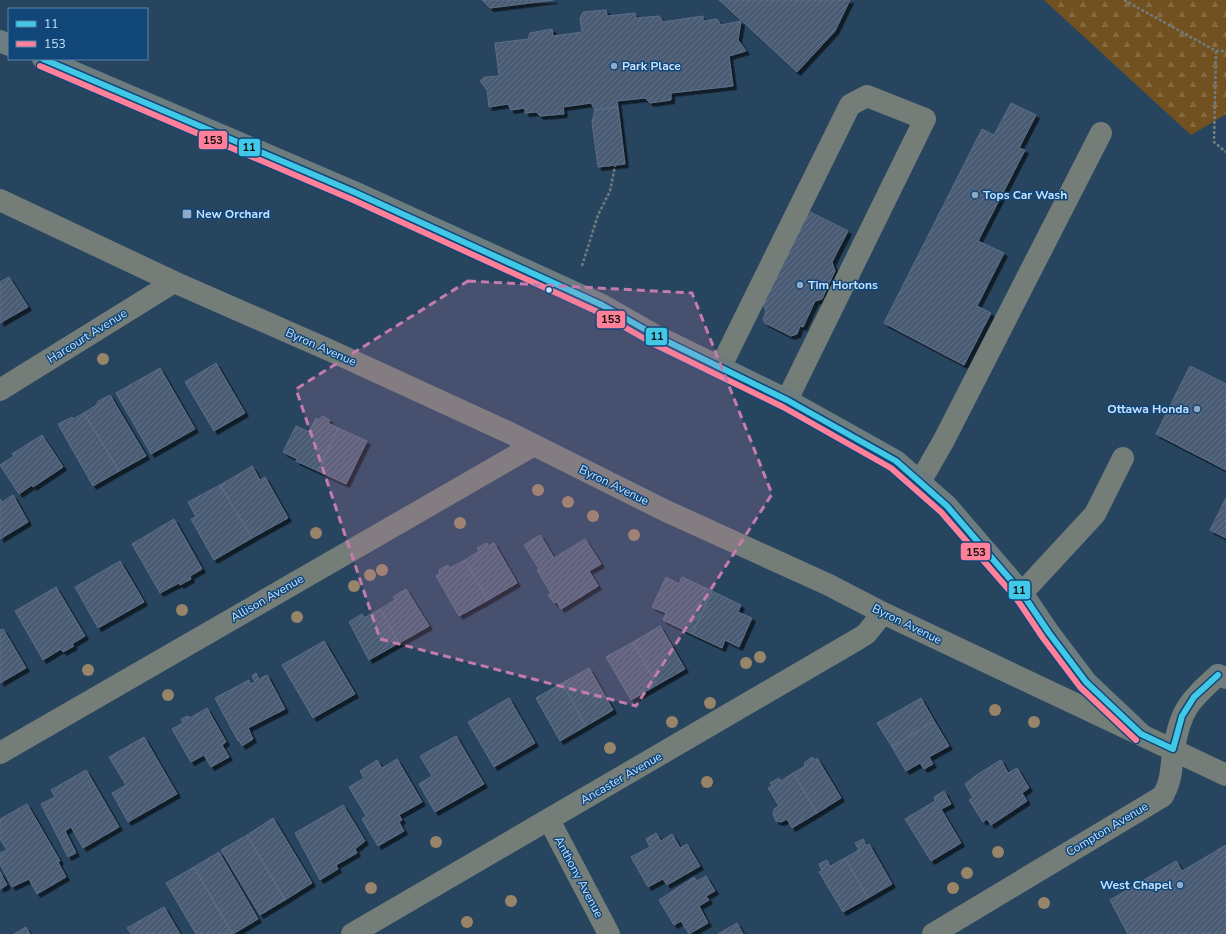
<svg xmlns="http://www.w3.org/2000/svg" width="1226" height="934" viewBox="0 0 1226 934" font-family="'Nunito Sans',sans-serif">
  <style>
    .forest { fill: url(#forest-firs) }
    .building { fill: url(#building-hatch); stroke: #5d6e86; filter: url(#shadow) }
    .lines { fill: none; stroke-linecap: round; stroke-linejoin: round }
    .path { stroke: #707c80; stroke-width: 2.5; stroke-dasharray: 3 2; stroke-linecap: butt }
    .minor { stroke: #747d78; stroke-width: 22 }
    .major { stroke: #6d7c7f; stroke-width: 22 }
    .bus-1-casing { stroke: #104678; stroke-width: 9 }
    .bus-2-casing { stroke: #104678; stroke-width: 9 }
    .bus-1 { stroke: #40c8e6; stroke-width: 6 }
    .bus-2 { stroke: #ff8098; stroke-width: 6 }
    .tree { fill: #988468 }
    .marked { fill: #c47cac; fill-opacity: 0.2; stroke: #c47cac; stroke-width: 3; stroke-dasharray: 8 5; stroke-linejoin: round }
    .poi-dot { fill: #8eaac7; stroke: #104678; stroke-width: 1.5 }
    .bus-dot { fill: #c5e1fe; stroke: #104678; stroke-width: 1.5 }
    .labels { text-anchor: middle; stroke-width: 3; stroke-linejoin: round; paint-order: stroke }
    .poi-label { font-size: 12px; font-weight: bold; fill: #c5e1fe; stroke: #104678; text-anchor: start }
    .street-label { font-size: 12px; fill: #c5e1fe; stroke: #104678 }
    .line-badge { stroke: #104678; stroke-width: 1.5 }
    .pale-badge-label { font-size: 11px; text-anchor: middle; font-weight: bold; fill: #111 }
  </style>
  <defs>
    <pattern id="forest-firs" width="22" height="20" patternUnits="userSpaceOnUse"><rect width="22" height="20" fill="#725120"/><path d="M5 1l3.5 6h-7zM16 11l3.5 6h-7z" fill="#856a41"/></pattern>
    <pattern id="building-hatch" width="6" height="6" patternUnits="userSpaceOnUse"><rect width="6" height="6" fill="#4a5b73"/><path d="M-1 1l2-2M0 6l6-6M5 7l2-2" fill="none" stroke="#637288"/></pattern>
    <filter id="shadow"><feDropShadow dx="3.5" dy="3.5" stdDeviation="0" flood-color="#0009"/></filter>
  </defs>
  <rect width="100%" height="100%" fill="#284560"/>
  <!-- forest -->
  <path class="forest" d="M1044,0h182v114l-35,21z"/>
  <!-- building -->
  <path class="building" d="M482,0h72l-64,8z
    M719,0h131l-15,31 -38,41z
    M606,10l1,6 28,-3 1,5 23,-2 4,6 40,-6v5l14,-2 4,6 20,-4 -3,19 8,11 -17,5 4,30 -62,7v7l-21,3 -5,-5 -28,3 1,6 -11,1 -12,2 -4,-7 -28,4 1,7 -24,2 -4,-4 -11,1v-5l-14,2 -3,-6 -19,3 -2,-17 -7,-9 5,-4 14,-1 -4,-33 33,-4 2,-6 22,-4 1,7 29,-4 -2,-14 3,-6z
    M1011,103l25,12 -17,33 6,2 -47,91 26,12 -27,53 14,7 -27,52 -80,-42 98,-194 12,6z
    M618,107l7,57 -27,3 -6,-45 3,-12z
    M808,211l40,20 -16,31 3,9 -13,28 -7,2 -12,26 -3,-1 -3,8 -6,2 -26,-13 -2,-4 3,-8 -4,-9z
    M9,277l19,30 -28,16v-41z
    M216,363l29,50 -31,18 -29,-49z
    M1190,366l36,18v86l-70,-36z
    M160,368l35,61 -44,25 -35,-61z
    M110,395l36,61 -27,15 -35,-58 14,-9 -1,-2z
    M84,413l35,58 -26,15 -35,-62 14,-7 1,2z
    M322,416l8,4 -2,3 10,5 -20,43 -22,-10 1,-2 -14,-7 13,-26 13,6 7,-14 4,2z
    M338,428l29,13 -21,43 -28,-13z
    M42,435l21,32 -30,20 -1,-2 -13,9 -19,-29 14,-9 -2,-2z
    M252,466l8,14 5,-3 23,41 -36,20 -32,-53z
    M220,485l32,53 -38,22 -23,-41 5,-2 -8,-15z
    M13,495l15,27 -28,17v-40l2,3z
    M1226,498v40l-16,-8z
    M174,519l28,50 -12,7 1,3 -11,6 -1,-2 -19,10 -28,-49z
    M540,535l14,23 31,-19 16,25 -12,7 9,15 -37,23 -4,-7 -3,1 -6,-8 3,-2 -14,-23 2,-1 -15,-24z
    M487,543l1,3 6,-3 23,40 -29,17 -23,-40 14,-9 -2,-3z
    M465,560l23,40 -29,16 -23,-40 4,-3 -1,-3 9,-5 2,3z
    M120,561l24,41 -46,26 -23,-41z
    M666,577l13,7 3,-7 30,14 -20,43 -29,-14 3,-7 -14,-6z
    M56,587l29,49 -13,8 2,2 -11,6 -2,-3 -18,11 -28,-49z
    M406,589l23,37 -30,17 -19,-34 15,-9 -2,-3z
    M712,591l29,14 -3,7 14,6 -13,29 -14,-7 -3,8 -30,-14z
    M380,609l19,34 -30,17 -20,-38 13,-8 2,4z
    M660,626l25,43 -28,16 -24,-43z
    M3,629l23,39 -26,15v-53z
    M324,641l31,53 -42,24 -31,-53z
    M633,642l24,43 -26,15 -25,-43z
    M589,668l24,42 -27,16 -24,-43z
    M256,673l3,6 8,-4 18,34 -37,19 5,11 -11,7 -3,-6 -1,1 -23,-43 34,-18 1,4 5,-2 -3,-6z
    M562,683l24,43 -26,15 -24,-43z
    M509,698l26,45 -41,24 -26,-45z
    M921,698l13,23 -42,26 -15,-24z
    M207,708l19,34 -4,3 7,12 -18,10 -7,-12 -13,7 -19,-33 11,-6 -2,-4 7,-3 2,2z
    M934,721l15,25 -20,11 4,7 -9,5 -4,-6 -14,8 -14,-24z
    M456,736l28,48 -49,28 -16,-28 13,-8 -12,-20z
    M144,737l33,57 -49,28 -16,-29 14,-8 -17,-28z
    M812,757l2,3 3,-2 24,40 -24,15 -24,-40 12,-7 -1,-3z
    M397,759l25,43 -23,13 3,5 -3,2 5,9 -26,15 -16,-27 4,-3 -17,-29 15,-9 -4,-7 17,-11 5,8z
    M1001,760l7,13 9,-5 12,20 -7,5 5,8 -36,24 -4,-6 -4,3 -14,-22 4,-2 -8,-14 13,-10z
    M86,770l33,57 -36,21 -12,-21 -6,4 11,22 -8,4 -27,-53 14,-7 -4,-7z
    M793,773l24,40 -25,15 -5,-9 -6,3 -5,-1 -3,-7 1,-5 5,-3 -11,-18 4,-2 -2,-3 9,-5 2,3z
    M944,791l7,13 -10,5 20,34 -30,18 -26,-42 30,-18 -1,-4z
    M27,804l33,57 -2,1 8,15 -29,17 -8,-15 -17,8 -12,-23v-11l7,-3 -7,-11v-20z
    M343,805l22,36 -10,8 2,4 -21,12 2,4 -18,11 -25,-47z
    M273,818l39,65 -27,17 -38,-65z
    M656,833l5,8 11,-7 8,14 7,-4 13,22 -33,19 -4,-6 -15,8 -17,-30 19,-10 -4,-8z
    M247,835l38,65 -25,15 -39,-65z
    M863,839l3,6 3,-1 23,40 -24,14 -23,-40 14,-8 -4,-7z
    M1226,845v89h-98l-18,-34 66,-39 6,10z
    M219,852l39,67 -25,15 -39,-67z
    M845,858l23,40 -25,14 -24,-40 3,-1 -3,-7 8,-4 3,6z
    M194,867l38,67h-36l-30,-51z
    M0,872l7,13 -7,4z
    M706,876l9,15 -9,5 3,4 -10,6 9,17 -19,11 -8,-13 -7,4 -15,-25 35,-23 3,4z
    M164,907l16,27h-49l-4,-6z
    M737,923l6,11h-25z
    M26,927l4,7h-16z"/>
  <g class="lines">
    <!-- path -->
    <path class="path" d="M1124,0l92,51h10
      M1216,51l-2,91 12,10
      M582,266l16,-51 12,-24 5,-25"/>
    <!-- minor -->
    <path class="minor" d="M0,200l174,82 155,68 181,83 156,78 163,74 54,28 343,162
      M720,368l130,-263 17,-9 58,23 -138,281
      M0,390l174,-108
      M920,482l24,-42 157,-307
      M1022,593l73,-79 28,-56
      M0,753l534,-308
      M549,820l60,114
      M352,934l506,-295 8,-5 17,-21
      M933,934l230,-138c10,-19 7,-27 11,-47 6,-39 16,-49 44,-74"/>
    <!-- major -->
    <path class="major" d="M0,41l9,4
      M43,59l311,133 248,113 56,32 129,63 109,61 51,45 75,87 27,40 37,49 55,52
      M1218,675l8,3"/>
    <!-- bus-1 casing -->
    <g class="bus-1-casing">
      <path id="bus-1" d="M43,59l311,133 248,113 56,32 129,63 109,61 51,45 75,87 27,40 37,49 55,52 32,15
        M1173,749l9,-33 12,-19 24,-22"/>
    </g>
    <!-- bus-2 casing -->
    <g class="bus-2-casing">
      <path id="bus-2" d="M40,66l311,133 247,113 56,32 129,63 108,61 50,44 75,86 27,40 37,49 56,53"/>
    </g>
    <!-- bus-1 -->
    <use href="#bus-1" class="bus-1"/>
    <!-- bus-2 -->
    <use href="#bus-2" class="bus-2"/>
  </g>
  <!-- trees -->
  <g class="tree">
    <circle cx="103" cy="359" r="6"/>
    <circle cx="538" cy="490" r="6"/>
    <circle cx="568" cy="502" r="6"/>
    <circle cx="593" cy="516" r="6"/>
    <circle cx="460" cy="523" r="6"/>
    <circle cx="316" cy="533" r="6"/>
    <circle cx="634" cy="535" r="6"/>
    <circle cx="382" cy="570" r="6"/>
    <circle cx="370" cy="575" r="6"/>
    <circle cx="354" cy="586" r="6"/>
    <circle cx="182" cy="610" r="6"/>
    <circle cx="297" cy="617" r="6"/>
    <circle cx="760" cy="657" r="6"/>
    <circle cx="746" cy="663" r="6"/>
    <circle cx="88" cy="670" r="6"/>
    <circle cx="168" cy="695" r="6"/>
    <circle cx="710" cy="703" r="6"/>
    <circle cx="995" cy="710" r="6"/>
    <circle cx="672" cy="722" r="6"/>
    <circle cx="1034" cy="722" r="6"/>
    <circle cx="610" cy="748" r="6"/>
    <circle cx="707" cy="782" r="6"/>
    <circle cx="436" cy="842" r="6"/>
    <circle cx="998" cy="852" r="6"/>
    <circle cx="967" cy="873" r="6"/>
    <circle cx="371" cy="888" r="6"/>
    <circle cx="953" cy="888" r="6"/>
    <circle cx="511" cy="901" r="6"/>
    <circle cx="1044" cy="903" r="6"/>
    <circle cx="467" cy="922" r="6"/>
  </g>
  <!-- marked area -->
  <path class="marked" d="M468,281l224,12 80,201 -136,212 -256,-67 -84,-250z"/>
  <!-- markers -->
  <g class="poi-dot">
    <circle cx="614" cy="66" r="4"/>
    <circle cx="975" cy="195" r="4"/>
    <rect x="182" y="209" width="10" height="10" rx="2"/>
    <circle cx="800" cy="285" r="4"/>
    <circle cx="1197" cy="409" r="4"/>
    <circle cx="1180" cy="885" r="4"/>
  </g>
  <circle class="bus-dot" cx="549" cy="290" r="3.5"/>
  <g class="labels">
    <!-- poi labels -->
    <g class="poi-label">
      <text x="622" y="70">Park Place</text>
      <text x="983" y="199">Tops Car Wash</text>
      <text x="196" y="218">New Orchard</text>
      <text x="808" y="289">Tim Hortons</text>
      <text x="1189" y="413" text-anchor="end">Ottawa Honda</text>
      <text x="1172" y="889" text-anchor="end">West Chapel</text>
    </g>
    <!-- street labels -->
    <g class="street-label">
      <text transform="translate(87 336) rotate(-32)" y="4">Harcourt Avenue</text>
      <text transform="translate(321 347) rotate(24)" y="4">Byron Avenue</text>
      <text transform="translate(614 485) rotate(26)" y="4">Byron Avenue</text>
      <text transform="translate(267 598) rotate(-30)" y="4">Allison Avenue</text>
      <text transform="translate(907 624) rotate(26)" y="4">Byron Avenue</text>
      <text transform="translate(621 778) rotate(-30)" y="4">Ancaster Avenue</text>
      <text transform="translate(1107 829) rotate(-31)" y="4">Compton Avenue</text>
      <text transform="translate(579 877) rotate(62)" y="4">Anthony Avenue</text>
    </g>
  </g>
  <g class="line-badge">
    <rect x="198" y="130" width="30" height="20" rx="4" fill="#ff8098"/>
    <rect x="238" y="138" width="23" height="19" rx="4" fill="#40c8e6"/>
    <rect x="596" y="310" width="30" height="19" rx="4" fill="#ff8098"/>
    <rect x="645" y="327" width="23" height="19" rx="4" fill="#40c8e6"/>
    <rect x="960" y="542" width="31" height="19" rx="4" fill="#ff8098"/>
    <rect x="1008" y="580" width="23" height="20" rx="4" fill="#40c8e6"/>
  </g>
  <g class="pale-badge-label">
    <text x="213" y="144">153</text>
    <text x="249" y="151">11</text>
    <text x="611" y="323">153</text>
    <text x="657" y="340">11</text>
    <text x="976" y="556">153</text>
    <text x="1019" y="594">11</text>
  </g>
  <!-- legend -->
  <rect x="8" y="8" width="140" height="52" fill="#104678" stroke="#5884ae"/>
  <rect x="16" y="21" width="20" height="6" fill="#40c8e6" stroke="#5884ae"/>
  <text x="44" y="28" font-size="12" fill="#c5e1fe">11</text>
  <rect x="16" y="41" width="20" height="6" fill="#ff8098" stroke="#5884ae"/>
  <text x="44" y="48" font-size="12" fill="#c5e1fe">153</text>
</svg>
